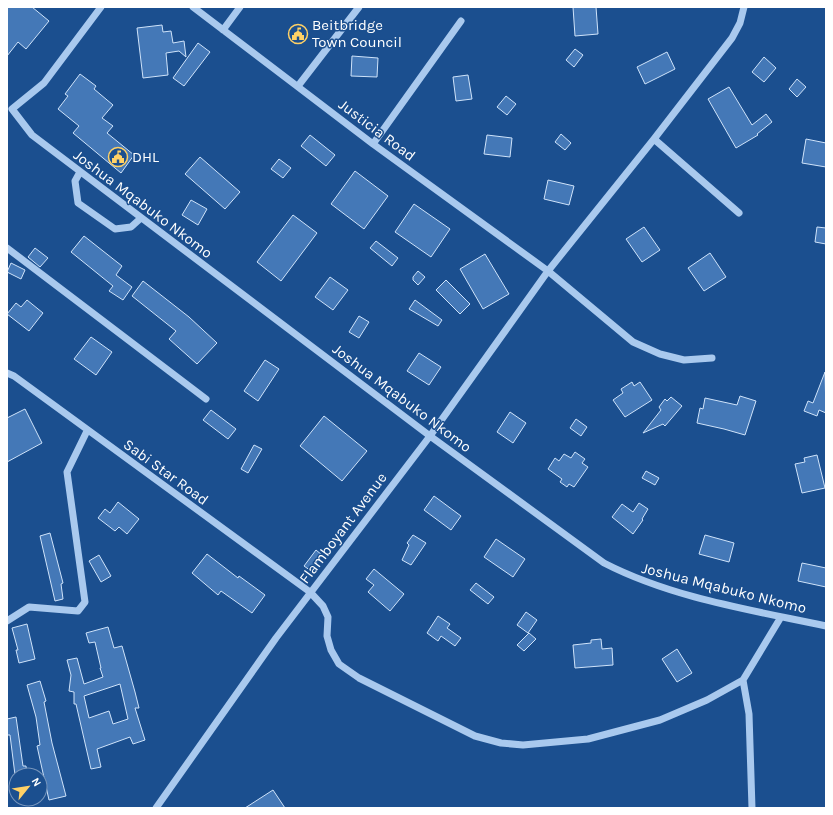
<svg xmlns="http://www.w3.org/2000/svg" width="833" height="815" viewBox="0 0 833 815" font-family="Karla,sans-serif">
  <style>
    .building { fill: #4478b7; stroke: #cfe3fa; fill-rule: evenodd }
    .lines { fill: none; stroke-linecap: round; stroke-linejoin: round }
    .minor { stroke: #a9c9ee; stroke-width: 7 }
    .labels { text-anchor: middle; stroke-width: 3; stroke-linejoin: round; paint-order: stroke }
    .poi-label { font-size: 15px; fill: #fff; stroke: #1b4f8f; text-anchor: start }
    .street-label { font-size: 15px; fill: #fff; stroke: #1b4f8f }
  </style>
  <rect width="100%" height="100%" fill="#1b4f8f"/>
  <!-- building -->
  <path class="building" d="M7,7h25l17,14 -23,28 -8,-7 -11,14z
    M573,7h23l2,27 -23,2z
    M162,25l1,7 8,-1 2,12 11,-2 2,16 -7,-6 -13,2 2,22 -25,3 -6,-50z
    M198,43l12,9 -26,34 -11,-8z
    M575,49l8,6 -9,12 -8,-7z
    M667,52l8,17 -30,15 -8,-17z
    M352,56l26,2 -1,19 -26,-1z
    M764,57l12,11 -12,14 -12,-10z
    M80,74l16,12 -2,3 19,16 -11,13 11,8 -6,7 27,22 -13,18 -48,-40 6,-7 -21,-17 10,-13 -3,-2z
    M468,75l4,24 -16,2 -3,-24z
    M797,79l9,8 -9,10 -8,-8z
    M729,87l23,38 14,-11 6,8 -15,12 1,1 -22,13 -28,-49z
    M506,96l10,8 -9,11 -10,-8z
    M561,134l10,9 -6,7 -10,-8z
    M310,135l25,20 -9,11 -25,-20z
    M487,135l25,3 -2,19 -26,-3z
    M806,139l20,4v24l-24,-4z
    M200,157l40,35 -15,17 -40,-35z
    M279,159l12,9 -8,10 -12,-9z
    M355,171l33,25 -24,33 -33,-25z
    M548,180l26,6 -5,19 -25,-6z
    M191,200l16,9 -9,16 -16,-10z
    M414,204l36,25 -19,28 -36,-25z
    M293,215l24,18 -36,48 -24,-19z
    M644,227l16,23 -18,12 -16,-23z
    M817,227l9,1v16l-11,-2z
    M84,236l38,30 -6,9 16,12 -9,13 -14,-9 4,-5 -42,-34z
    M376,241l22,17 -6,8 -22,-18z
    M35,248l13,10 -8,9 -12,-10z
    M710,253l16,24 -22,14 -16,-23z
    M485,254l24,40 -26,15 -23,-40z
    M11,263l14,7 -4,9 -14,-7z
    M418,271l7,6 -7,8 -5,-5v-3z
    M330,277l18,13 -15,20 -18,-13z
    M446,280l24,24 -10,10 -24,-24z
    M143,281l46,36 28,26 -20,21 -28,-25 7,-8 -44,-35z
    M27,300l16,13 -14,18 -22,-17 9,-11 5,4z
    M415,300l27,20 -4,6 -29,-17z
    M359,316l10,6 -10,16 -10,-6z
    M91,337l21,15 -16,23 -22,-16z
    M419,353l22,14 -12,18 -22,-14z
    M265,360l14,9 -21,32 -14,-10z
    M825,372l1,41 -7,-3 -2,6 -13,-5 4,-10 5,2z
    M632,382l2,4 6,-4 12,18 -27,17 -12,-17 10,-7 -2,-4z
    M740,396l16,5 -11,34 -21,-6 -27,-6 3,-15 3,1 2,-11 32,7z
    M671,397l11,9 -17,20 -2,-2 -20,9 18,-23 -2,-3 6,-8 2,2z
    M25,409l17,34 -35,19v-44z
    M211,410l25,19 -8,10 -25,-19z
    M510,412l16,11 -13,20 -16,-11z
    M324,416l43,35 -25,30 -42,-35z
    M576,419l11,8 -6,9 -11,-8z
    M254,445l8,4 -14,24 -7,-4z
    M575,452l10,7 -3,4 6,4 -14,20 -5,-3 -2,3 -7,-5 2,-3 -14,-10 7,-11 4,3 5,-7 7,4z
    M817,455l8,33 -23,5 -7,-29 10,-2 -1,-4z
    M646,471l13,7 -4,7 -13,-7z
    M434,496l27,20 -10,14 -27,-20z
    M118,502l21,17 -12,15 -8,-7 -4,4 -17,-13 7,-9 5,4z
    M639,503l9,6 -6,10 1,1 -10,14 -21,-17 10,-13 11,8z
    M50,533l13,50 -2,1 2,15 -8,2 -15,-65z
    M413,535l13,8 -15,22 -9,-5 7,-15 -2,-2z
    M705,535l29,8 -5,19 -30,-8z
    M496,539l29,20 -12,18 -29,-20z
    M316,550l6,5 -11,16 -7,-5z
    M207,554l31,24 1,-2 26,19 -13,18 -31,-22 -3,4 -26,-22z
    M99,555l12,21 -10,6 -12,-21z
    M802,563l24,5v19l-28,-6z
    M374,569l30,25 -14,17 -22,-19 6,-7 -8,-6z
    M476,583l18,14 -6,7 -18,-14z
    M526,612l11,8 -9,13 -11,-8z
    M438,616l12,8 -3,4 14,10 -6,8 -14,-10 -3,5 -11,-8z
    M27,624l8,35 -16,4 -3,-13h2l-6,-22z
    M108,627l6,21 8,-2 13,46 4,16h-4l10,32 -12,4 -3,-7 -33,12 4,18 -10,2 -15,-65h-2v-12l-5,-1 2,-16 -4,-15 10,-2 7,26 19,-7 -3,-9h1l-6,-26 -6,1 -3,-10zM120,684l8,35 -15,5 -4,-13 -20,7 -5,-22z
    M529,633l7,6 -12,12 -7,-6z
    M601,639l1,10 10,-1 1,17 -38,3 -2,-23 18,-2v-3z
    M677,649l15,24 -15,9 -15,-23z
    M40,681l6,20 -2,1 8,41 14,53 -17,4 -12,-54 3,-1 -4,-28 -9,-32z
    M16,717l7,49h3l1,9h-12l-5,-40h-3v-16z
    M273,790l12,18h-40z"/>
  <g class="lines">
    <!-- minor -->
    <path class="minor" d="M193,7l180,137 175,127 85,71 27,12 24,6 28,-2
      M223,30l17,-23
      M298,86l61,-79
      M12,109l20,26 398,301 174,127c68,35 147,47 222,63
      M12,109l32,-26 57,-76
      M654,139l85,74
      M373,144l88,-123
      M80,172l-5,9 3,22 37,26 16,-2 10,-9
      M7,248l199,151
      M7,373l7,3 296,216 13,14 5,11 -1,19 4,14 8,14 20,14 116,58 26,7 22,2 65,-6 72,-19 47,-20 36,-20
      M7,621l22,-14 49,4 7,-9 -18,-130 20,-41
      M156,808l120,-170 154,-202 118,-165 106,-132 78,-101 8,-15 4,-16
      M752,808l-3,-94 -6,-34 38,-63"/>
  </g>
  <!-- icons -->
  <defs>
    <g id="civic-ring" transform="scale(1)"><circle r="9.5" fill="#1b4f8f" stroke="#ffd166" stroke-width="1.5"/><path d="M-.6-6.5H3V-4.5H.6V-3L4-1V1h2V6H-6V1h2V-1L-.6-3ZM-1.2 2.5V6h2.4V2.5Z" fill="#ffd166"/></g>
  </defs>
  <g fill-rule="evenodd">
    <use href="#civic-ring" x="298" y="34"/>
    <use href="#civic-ring" x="118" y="157"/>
  </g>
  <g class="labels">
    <!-- poi labels -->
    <g class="poi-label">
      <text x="312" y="30">Beitbridge<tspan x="312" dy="17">Town Council</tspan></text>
      <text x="132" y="162">DHL</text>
    </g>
    <!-- street labels -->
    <g class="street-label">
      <text transform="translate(377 130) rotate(37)" y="5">Justicia Road</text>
      <text transform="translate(143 204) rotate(37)" y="5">Joshua Mqabuko Nkomo</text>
      <text transform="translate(402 398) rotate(37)" y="5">Joshua Mqabuko Nkomo</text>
      <text transform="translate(166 472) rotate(36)" y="5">Sabi Star Road</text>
      <text transform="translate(343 528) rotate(-53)" y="5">Flamboyant Avenue</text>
      <text transform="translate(724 588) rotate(14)" y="5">Joshua Mqabuko Nkomo</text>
    </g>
  </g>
  <!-- border -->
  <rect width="833" height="815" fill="none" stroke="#ffffff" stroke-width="16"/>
  <!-- north arrow -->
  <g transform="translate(28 787) rotate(60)"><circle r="19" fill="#1b4f8f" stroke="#7695bc"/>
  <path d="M0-3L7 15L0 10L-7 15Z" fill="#ffd166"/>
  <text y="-6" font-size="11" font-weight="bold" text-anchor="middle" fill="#ffffff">N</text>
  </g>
</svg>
